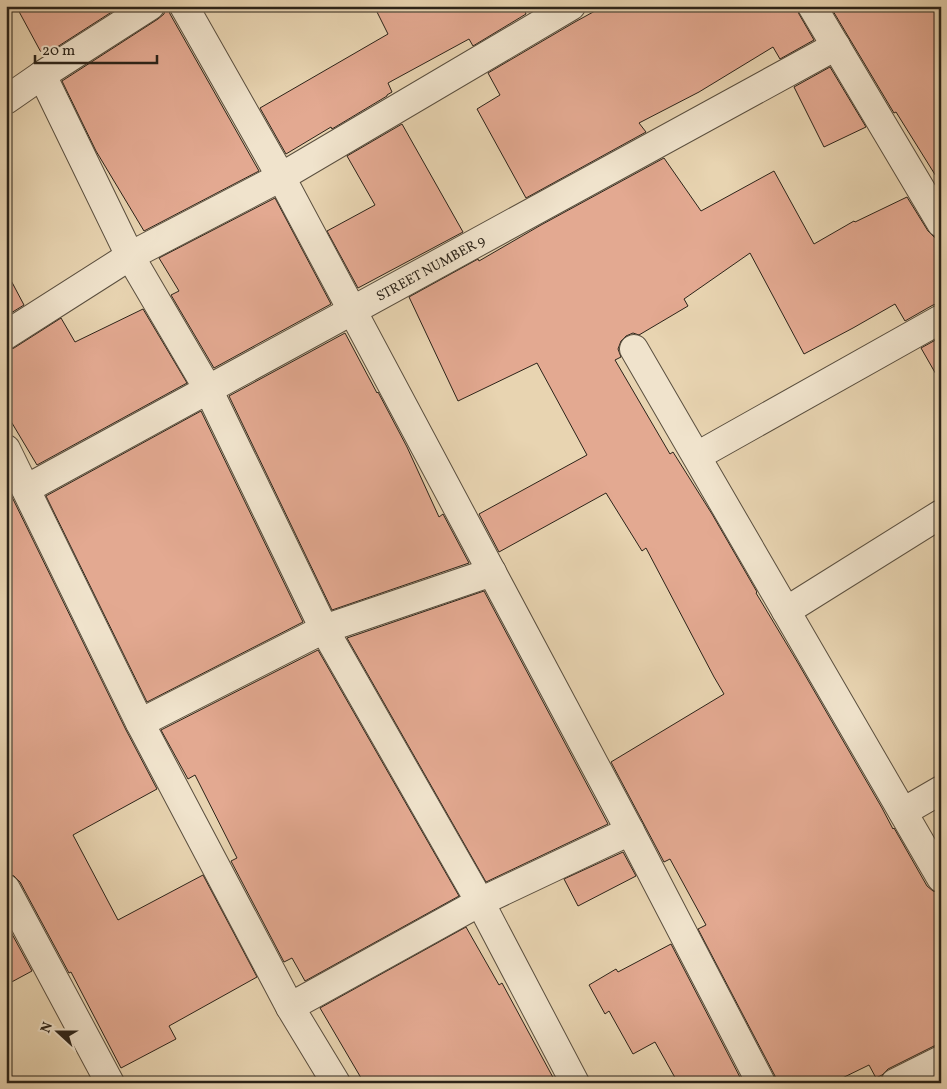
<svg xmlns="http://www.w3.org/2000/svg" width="947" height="1089" viewBox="0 0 947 1089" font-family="Vollkorn,serif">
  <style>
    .building { fill: #e3a991; stroke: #2b2319 }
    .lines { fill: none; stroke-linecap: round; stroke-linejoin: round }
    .minor-casing { stroke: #5a4f3f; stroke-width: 30 }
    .minor { stroke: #f0e3cc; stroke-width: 28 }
    .labels { text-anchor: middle; stroke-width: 4; stroke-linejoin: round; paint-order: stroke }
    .street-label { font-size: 14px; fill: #2b2319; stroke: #f0e3cc }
  </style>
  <rect width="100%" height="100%" fill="#e8d4b1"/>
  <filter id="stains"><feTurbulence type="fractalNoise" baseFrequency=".004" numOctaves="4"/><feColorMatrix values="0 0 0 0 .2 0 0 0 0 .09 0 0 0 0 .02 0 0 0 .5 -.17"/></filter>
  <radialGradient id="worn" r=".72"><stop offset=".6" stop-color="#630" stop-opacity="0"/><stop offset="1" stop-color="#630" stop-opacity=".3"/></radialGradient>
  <!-- building -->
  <path class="building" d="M16,6h105l-78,50z
    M165,6h3l2,8 89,157 -115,60 -48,-80 -34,-70 96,-62 6,-5z
    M374,6h155l-5,3 2,5 -53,32 -4,-7 -81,44 4,9 -5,3v1l-55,33 -1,-2 -45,27 -26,-46 128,-74z
    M604,6h192l3,8 15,26 -34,19 -7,-12 -74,45 -60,31 7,9 -120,66 -49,-89 23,-14 -12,-22 87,-51z
    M830,6h111v186l-6,-9 4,-2 -43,-69 -2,1z
    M830,67l36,60 -42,20 -30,-60z
    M402,124l61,108 -105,56 -31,-57 48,-26 -28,-49z
    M664,158l37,53 73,-40 40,73 40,-23 1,1 52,-25 21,34 6,6 7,2v64l-8,2 -28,16 -10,-17 -42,24 -49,26 -54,-101 -66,46 4,7 -49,29 -6,-2 -7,3 -5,5 -3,8 3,8 -6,3 55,94 3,-2 39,62 45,78 -1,1 42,70 84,145 11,21 1,-1 33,58 6,5 3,1 5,9v143l-7,2 -46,23 -6,6 -6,3 -7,-13 -37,18h-56l-1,-7 -77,-147 8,-4 -36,-66 -6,3 -53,-100 113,-68 -10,-17 -68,-129 -4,3 -36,-58 -107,59 -20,-38 108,-59 -50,-92 -79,38 -49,-104 69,-38 1,2 62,-36z
    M275,198l56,106 -117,64 -43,-73 8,-4 -20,-33z
    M6,271l18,34 -18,11z
    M143,309l44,74 -150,82 -31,-52v-62l8,-3 47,-30 14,24z
    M345,333l32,60 1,-1 29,55 32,70 4,-3 26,49 -137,47 -103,-214z
    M941,337v46l-20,-35z
    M201,411l102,211 -156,80 -101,-206z
    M11,495l115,235 31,59 -84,46 45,85 85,-45 54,102 -88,49 7,13 -55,29 -50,-96 -2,1 -49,-91 -6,-6 -8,-3v-376z
    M484,591l124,233 -122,58 -139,-244z
    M318,650l141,246 -154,85 -13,-23 -8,4 -53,-101 6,-3 -42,-83 -7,4 -27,-49z
    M623,852l13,24 -58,30 -14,-27z
    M6,923l26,48 -26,14z
    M466,927l33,58 3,-2 54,100h-192l-44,-75z
    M671,944l72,139h-65l-23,-41 -22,12 -24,-43 -4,3 -16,-29 27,-16 2,3z"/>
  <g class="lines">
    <!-- minor casing -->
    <g class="minor-casing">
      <g id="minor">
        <path d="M184,6l97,171 349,654 131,252"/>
        <path d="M812,6l129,217"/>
        <path d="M42,75l88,181 78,133 116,240 156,273 95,181"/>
        <path d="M6,100l36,-25 108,-69"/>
        <path d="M6,335l124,-79 151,-79 290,-171"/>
        <path d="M634,349l307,529"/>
        <path d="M6,449l134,274 150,284 46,76"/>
        <path d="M697,456l244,-137"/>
        <path id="s1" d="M26,489l810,-443"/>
        <path d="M786,611l155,-97"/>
        <path d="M140,723l184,-94 168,-57"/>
        <path d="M903,812l38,-22"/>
        <path d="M6,889l104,194"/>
        <path d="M290,1007l190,-105 150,-71"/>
        <path d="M895,1083l46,-23"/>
      </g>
    </g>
    <!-- minor -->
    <use href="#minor" class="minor"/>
  </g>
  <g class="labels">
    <!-- street labels -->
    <g class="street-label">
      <text dy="5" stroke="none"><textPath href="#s1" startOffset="461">STREET NUMBER 9</textPath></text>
    </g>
  </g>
  <!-- margin -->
  <rect width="947" height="1089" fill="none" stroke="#e8d4b1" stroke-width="25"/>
  <rect x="8" y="8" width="932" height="1074" fill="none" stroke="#2b2319" stroke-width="2.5"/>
  <rect x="12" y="12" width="922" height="1064" fill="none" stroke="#2b2319"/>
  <!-- north arrow -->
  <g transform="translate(58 1032) rotate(291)" stroke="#f0e3cc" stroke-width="4" paint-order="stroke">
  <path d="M0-4L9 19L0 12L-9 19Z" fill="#2b2319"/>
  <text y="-8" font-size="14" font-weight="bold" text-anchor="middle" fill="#2b2319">N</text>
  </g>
  <!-- scale -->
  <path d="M35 55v8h122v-8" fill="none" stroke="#2b2319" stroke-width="2.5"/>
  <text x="42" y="55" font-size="15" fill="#2b2319" stroke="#f0e3cc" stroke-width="4" paint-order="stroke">20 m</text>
  <rect width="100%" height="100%" filter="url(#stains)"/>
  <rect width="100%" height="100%" fill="url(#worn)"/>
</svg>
